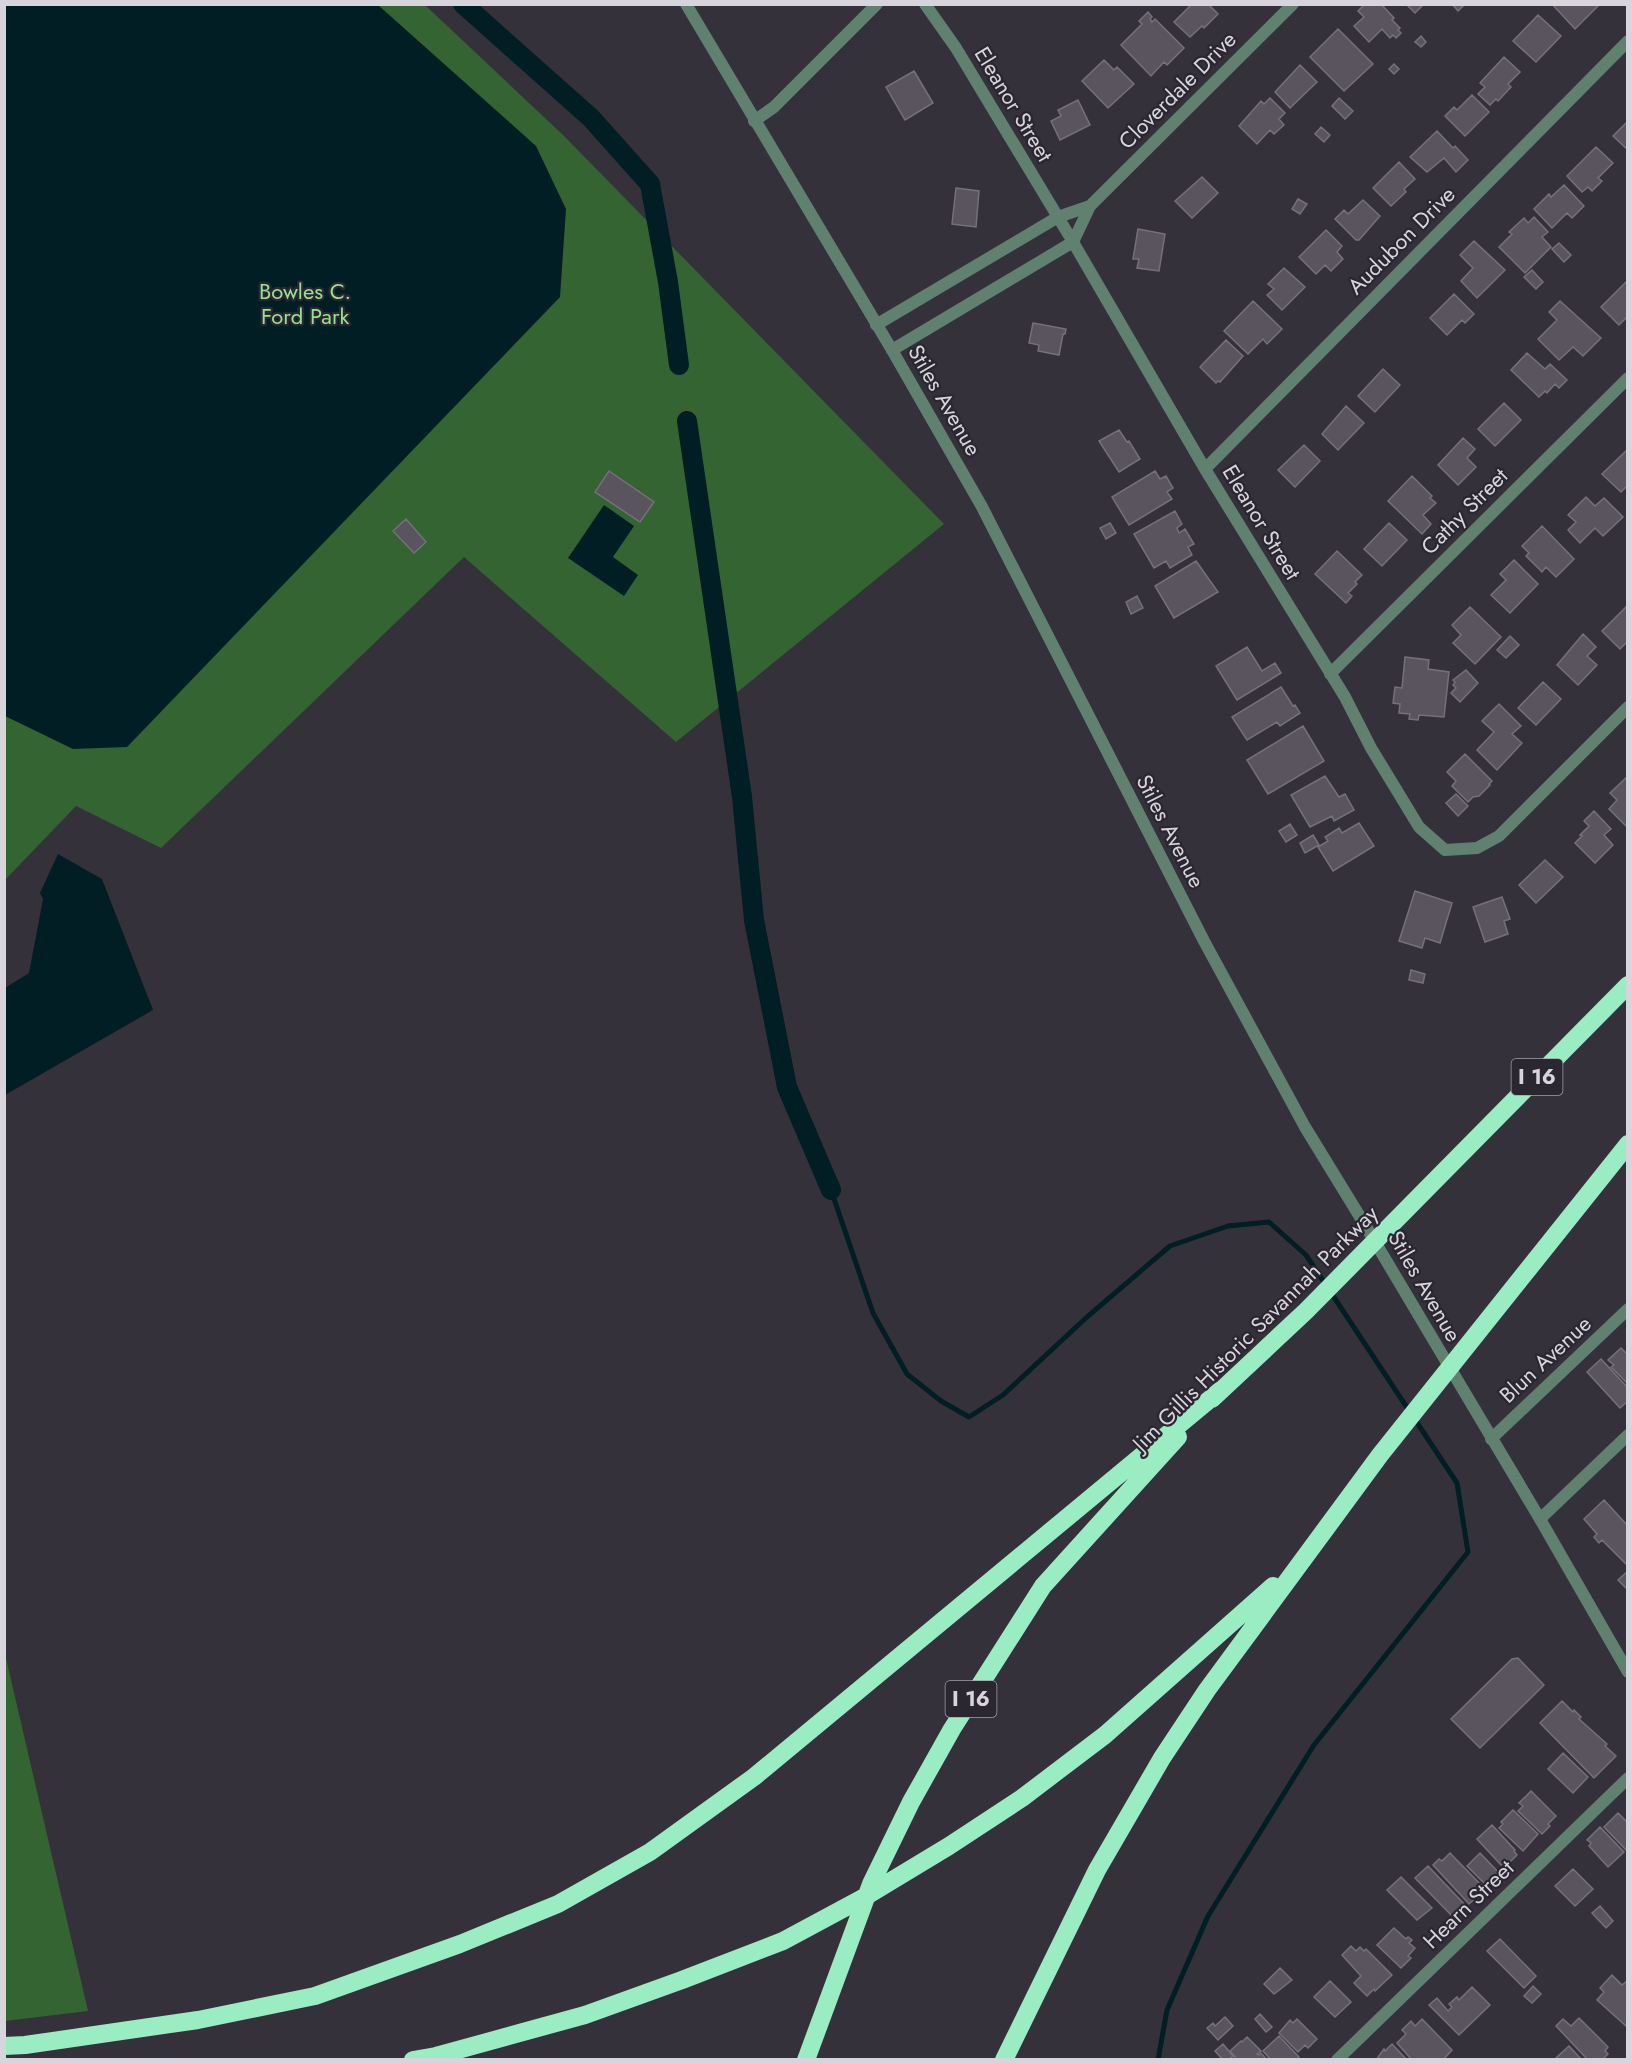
<svg xmlns="http://www.w3.org/2000/svg" width="1632" height="2064" viewBox="0 0 1632 2064" font-family="Jost,sans-serif">
  <style>
    .green { fill: #346431 }
    .water { fill: #001e23 }
    .lines { fill: none; stroke-linecap: round; stroke-linejoin: round }
    .stream { stroke: #001e23; stroke-width: 5 }
    .canal { stroke: #001e23; stroke-width: 20 }
    .building { fill: #5a545f; stroke: #76707c; stroke-width: 1.5 }
    .minor { stroke: #618170; stroke-width: 12 }
    .tertiary { stroke: #618170; stroke-width: 12 }
    .motorway { stroke: #9aecc2; stroke-width: 18 }
    .labels { text-anchor: middle; stroke-width: 4.5; stroke-linejoin: round; paint-order: stroke }
    .shield { fill: #2b2731; stroke: #a3a0a8; stroke-width: 1.5 }
    .shield-label { font-size: 21px; font-weight: bold; fill: #d7d4db }
    .street-label { font-size: 22px; fill: #d7d4db; stroke: #2b2731 }
    .park-label { font-size: 22px; fill: #98e192; stroke: #2b2731 }
  </style>
  <rect width="100%" height="100%" fill="#35313b"/>
  <!-- green -->
  <path class="green" d="M5,5h420l139,131 380,388 -268,218 -212,-185 -303,291 -85,-42 -71,74z
    M5,1654l83,357 -83,10h-1z"/>
  <!-- water -->
  <path class="water" d="M4,5h374l158,141 30,63 -6,88 -433,450 -54,2 -68,-33z
    M604,505l30,21 -21,31 25,18 -14,21 -56,-38z
    M58,854l44,25 51,131 -148,85v-107l24,-15 14,-74 -3,-6z"/>
  <g class="lines">
    <!-- stream -->
    <path class="stream" d="M831,1190l42,123 34,61 34,27 28,16 34,-22 84,-78 83,-71 58,-20 41,-4 37,33 151,228 11,69 -154,193 -106,171 -41,94 -9,50"/>
    <!-- canal -->
    <path class="canal" d="M463,4l128,114 59,66 18,98 11,83
      M687,421l55,376 12,123 33,167 44,103"/>
  </g>
  <!-- building -->
  <path class="building" d="M1192,4h16l10,10 -14,14 -2,-2 -12,11 -16,-15z
    M1365,4h16l13,14 -2,2 8,8 -2,2 3,3 -5,5 -3,-3 -3,3 -8,-9 -13,13 -15,-16 10,-9 -6,-6z
    M1406,4h18l-9,9z
    M1452,4h10l1,2 -5,5z
    M1552,4h48l-25,25z
    M1148,12l4,5 -2,2 2,3 3,-3 29,29 -17,17 -3,-3 -13,14 -30,-31 21,-21 -3,-3z
    M1538,15l23,21 -25,26 -23,-21z
    M1338,29l35,35 -29,27 -34,-34z
    M1421,36l5,6 -5,5 -6,-5z
    M1504,57l16,15 -12,12 3,3 -13,14 -2,-2 -6,6 -12,-11 7,-7 -5,-4z
    M1104,60l10,10 3,-3 17,17 -26,24 -26,-27z
    M1394,64l5,5 -5,5 -5,-5z
    M1300,65l17,17 -27,26 -15,-16z
    M914,71l19,32 -28,17 -19,-33z
    M1472,95l17,17 -24,24 -20,-20 9,-9 3,3z
    M1270,98l15,15 -6,6 5,6 -10,9 -4,-4 -13,14 -18,-18 22,-25 3,3z
    M1339,98l14,13 -8,8 -13,-13z
    M1078,100l12,25 -30,15 -9,-19 10,-5 -3,-6z
    M1628,121v29l-15,-14z
    M1321,127l9,8 -6,7 -9,-8z
    M1437,131l16,17 2,-2 13,14 -12,12 -12,-14 -17,14 -17,-15z
    M1596,147l17,16 -15,15 4,3 -10,10 -4,-4 -6,5 -15,-16z
    M1399,162l16,17 -11,10 2,3 -15,14 -18,-18z
    M1202,177l16,16 -26,25 -17,-17z
    M1564,185l20,21 -12,12 -5,-5 -15,15 -18,-19 15,-15 2,3z
    M956,188l23,3 -3,36 -24,-3z
    M1298,199l9,5 -7,10 -8,-5z
    M1363,200l17,16 -21,24h-3l-21,-21 9,-9 4,4z
    M1534,217l14,15 -6,5 9,10 -26,26 -26,-26 13,-13 -3,-2 15,-14 4,5z
    M1138,229l27,5 -6,37 -22,-3 2,-9h-6z
    M1326,230l16,16 -5,6 6,7 -12,12 -6,-6 -9,9 -17,-17z
    M1474,241l31,29 -28,28 -16,-17 12,-13 -13,-13z
    M1559,243l12,12 -7,7 -12,-13z
    M1284,268l21,19 -23,23 -15,-15 7,-6 -6,-5z
    M1532,270l11,12 -7,7 -12,-12z
    M1628,280v36l-9,9 -18,-18z
    M1454,294l20,20 -9,9 -3,-3 -15,15 -17,-17z
    M1253,301l29,28 -15,15 -4,-5 -15,15 -24,-23z
    M1560,301l41,37 -18,18 -10,-9 -14,13 -21,-21 19,-19 -8,-8z
    M1033,323l33,6 -1,5h-2l-4,21 -21,-4 1,-6 -10,-2z
    M1226,340l17,16 -23,26 -2,-1 -2,2 -16,-16z
    M1527,353l18,16 5,-5 17,16 -8,8 -4,-4 -8,9 -2,-2 -6,6 -28,-27z
    M1383,369l17,16 -25,27 -17,-16z
    M1504,403l17,17 -26,26 -17,-17z
    M1346,406l18,17 -26,27 -16,-16z
    M1119,430l8,12 2,-1 11,18 -21,13 -20,-31z
    M1463,438l12,11 -8,9 9,9 -18,18 -20,-20z
    M1304,445l16,16 -25,26 -17,-17z
    M1628,449v36l-7,7 -19,-18z
    M609,471l45,31 -14,20 -45,-30z
    M1155,471l5,8 6,-3 7,12 -6,4 5,7 -43,26 -17,-28z
    M1412,476l20,20 -2,2 6,5 -13,12 8,9 -9,10 -34,-33z
    M1586,497l9,9 9,-8 19,19 -20,19 -8,-8 -15,15 -12,-13 8,-8 -8,-7z
    M1175,511l7,13 -5,4 2,5 6,-4 9,15 -6,3 4,8 -22,13 -4,-7 -12,7 -20,-34z
    M406,519l20,23 -12,11 -21,-22z
    M1110,523l6,10 -10,6 -6,-11z
    M1389,523l18,17 -25,26 -18,-17z
    M1542,526l32,33 -18,18 -10,-10 -4,5 -16,-16 3,-3 -7,-7z
    M1337,551l25,24 -7,7 2,2 -9,9 4,3 -6,7 -31,-29z
    M1514,560l24,24 -28,29 -19,-18 15,-15 -6,-6z
    M1196,561l22,31 -44,26 -19,-32z
    M1137,596l6,12 -12,6 -5,-12z
    M1628,605v36l-8,8 -18,-18z
    M1470,607l31,30 -26,27 -22,-21 8,-8 -9,-10z
    M1583,634l13,13 -9,9 10,9 -19,20 -21,-20z
    M1510,636l9,9 -13,13 -9,-8z
    M1247,647l15,24 13,-8 6,10 -44,27 -21,-34z
    M1405,657l24,3 -1,9 21,3 -5,45 -25,-2 -1,5 -9,-1 1,-5 -11,-1 1,-9 -7,-1 2,-16 7,1z
    M1466,670l12,13 -18,19 -9,-9 5,-5 -3,-3 2,-3 -2,-2z
    M1543,682l18,17 -25,26 -18,-17z
    M1281,687l12,19 2,-1 5,8 -20,13 -3,-4 -30,18 -15,-23z
    M1499,704l22,22 -9,8 10,9 -25,27 -20,-20 17,-18 -12,-11z
    M1303,726l21,35 -56,33 -21,-34z
    M1465,754l27,27 -3,3 1,1 -11,11 -6,1 -5,5 -16,-16 4,-5 -9,-9z
    M1325,776l14,21 6,-3 9,16 -20,11 -2,-5 -22,11 -19,-32z
    M1628,776v52l-19,-19 8,-9 -7,-7z
    M1456,794l12,12 -10,10 -12,-13z
    M1594,811l17,18 -7,6 9,10 -18,18 -20,-20 7,-7 -2,-1 9,-9 -5,-5z
    M1359,823l15,23 -41,25 -15,-24 10,-6 -3,-4 14,-9 3,5z
    M1290,824l7,11 -11,7 -7,-11z
    M1313,835l6,10 -14,8 -5,-10z
    M1545,860l18,17 -27,26 -17,-18z
    M1415,891l37,12 -12,40 -15,-5 -3,10 -23,-7z
    M1502,897l8,22 -6,2 4,13 -23,8 -12,-35z
    M1411,970l14,4 -2,9 -14,-3z
    M1621,1348l7,7v29l-17,-17 3,-2 -6,-5z
    M1601,1359l27,29v13l-8,7 -33,-36z
    M1604,1500l24,26 -1,39 -25,-25 -3,3 -5,-6 3,-3 -13,-15z
    M1628,1571v19l-10,-10z
    M1518,1658l26,27 -64,63 -29,-29 61,-60z
    M1562,1701l11,11 1,-2 7,7 -2,2 28,25 -2,2 11,10 -22,22 -54,-55z
    M1563,1753l25,24 -15,16 -25,-24z
    M1531,1791l25,25 -8,8 2,2 -8,8 -24,-23 5,-5 -4,-3z
    M1513,1810l25,24 -15,17 -24,-23 4,-4 -2,-2z
    M1618,1813l10,10v25l-2,2 -22,-23z
    M1492,1825l23,25 -1,1 3,4 -12,12 -3,-4 -1,2 -24,-26z
    M1600,1827l24,25 -16,15 -19,-21 2,-3 -4,-3z
    M1450,1853l31,32 -7,7 4,4 -9,8 -36,-39 6,-6 3,2z
    M1480,1853l20,21 -13,12 -20,-20z
    M1428,1866l38,40 -12,12 -39,-40z
    M1573,1869l20,20 -18,17 -20,-20z
    M1401,1877l31,31 -15,12 -30,-30z
    M1600,1906l13,15 -7,7 -14,-15z
    M1394,1928l12,11 2,-2 4,3 -3,3 6,5 -7,8 3,2 -10,10 -24,-23z
    M1500,1939l36,37 -12,12 -37,-37z
    M1351,1946l5,5 4,-4 4,4 2,-2 26,26 -17,16 -1,-2 -7,7 -13,-13 7,-7 -19,-21z
    M1280,1968l12,12 -18,14 -10,-10z
    M1612,1975l10,10 6,-5v44l-2,2 -29,-26 7,-8 -4,-4z
    M1330,1981l21,21 -16,15 -21,-20z
    M1533,1986l8,8 -9,9 -8,-7z
    M1472,1987l18,18 -31,30 -30,-30 8,-7 11,13 4,-4 -3,-3 8,-7 2,3z
    M1260,2014l12,13 -6,5 -11,-13z
    M1225,2017l8,9 -15,14 -11,-12 6,-5 2,3z
    M1579,2018l29,29 -3,4 3,3 -6,6h-14l-32,-34 7,-7 8,7z
    M1297,2019l20,20 -9,9 -3,-3 -7,7 -19,-19 11,-13 3,3z
    M1422,2019l30,31 -9,10h-31l-15,-17 9,-9 -4,-4 9,-9 4,5z
    M1279,2036l20,21 -3,3h-25l-8,-9z
    M1247,2037l14,14 -4,3 2,1 2,-2 6,7 -34,-1 2,-2 -5,-6 11,-10 1,1z
    M1223,2044l10,12 -4,4h-6l-8,-9z
    M1392,2044l15,16h-31l8,-11 1,2z
    M1569,2046l13,14h-25l-1,-2z"/>
  <g class="lines">
    <!-- minor -->
    <path class="minor" d="M925,4l31,44 117,194 132,227 140,228 26,51 28,46 20,33 26,23 32,-2 22,-12 129,-129
      M754,121l20,-14 103,-103
      M876,325l182,-108 32,-11
      M892,350l181,-108 17,-36 203,-202
      M1205,469l423,-428
      M1330,674l298,-296
      M1491,1439l137,-130
      M1540,1519l88,-84
      M1337,2060l291,-282"/>
    <!-- tertiary -->
    <path class="tertiary" d="M686,4l206,346 89,155 223,436 101,186 60,98 175,294 88,153"/>
    <!-- motorway -->
    <path class="motorway" d="M1212,1399l94,-88 322,-326
      M4,2046l21,-1 173,-25 117,-24 145,-52 98,-40 92,-52 104,-75 467,-387
      M413,2060l23,-4 149,-41 97,-35 101,-39 80,-43 86,-52 73,-48 83,-63 168,-149
      M806,2060l65,-176 40,-82 41,-73 91,-143 135,-149
      M1004,2060l93,-190 65,-112 45,-68 173,-235 248,-311"/>
  </g>
  <g class="labels">
    <!-- shield labels -->
    <g class="shield">
      <rect x="1511.5" y="1059" width="51" height="36" rx="4.5"/>
      <rect x="945.5" y="1681" width="51" height="36" rx="4.5"/>
    </g>
    <g class="shield-label">
      <text x="1537" y="1084">I 16</text>
      <text x="971" y="1706">I 16</text>
    </g>
    <!-- street labels -->
    <g class="street-label">
      <text transform="translate(1177 90) rotate(-45)" y="8">Cloverdale Drive</text>
      <text transform="translate(1014 104) rotate(59)" y="8">Eleanor Street</text>
      <text transform="translate(1401 240) rotate(-45)" y="8">Audubon Drive</text>
      <text transform="translate(945 400) rotate(60)" y="8">Stiles Avenue</text>
      <text transform="translate(1464 511) rotate(-45)" y="8">Cathy Street</text>
      <text transform="translate(1262 522) rotate(59)" y="8">Eleanor Street</text>
      <text transform="translate(1171 831) rotate(63)" y="8">Stiles Avenue</text>
      <text transform="translate(1425 1286) rotate(60)" y="8">Stiles Avenue</text>
      <text transform="translate(1255 1328) rotate(-45)" y="8">Jim Gillis Historic Savannah Parkway</text>
      <text transform="translate(1545 1359) rotate(-43)" y="8">Blun Avenue</text>
      <text transform="translate(1468 1904) rotate(-44)" y="8">Hearn Street</text>
    </g>
    <!-- park labels -->
    <g class="park-label">
      <text x="305" y="299">Bowles C.<tspan x="305" dy="25">Ford Park</tspan></text>
    </g>
  </g>
  <!-- border -->
  <rect width="1632" height="2064" fill="none" stroke="#d7d4db" stroke-width="12"/>
</svg>
